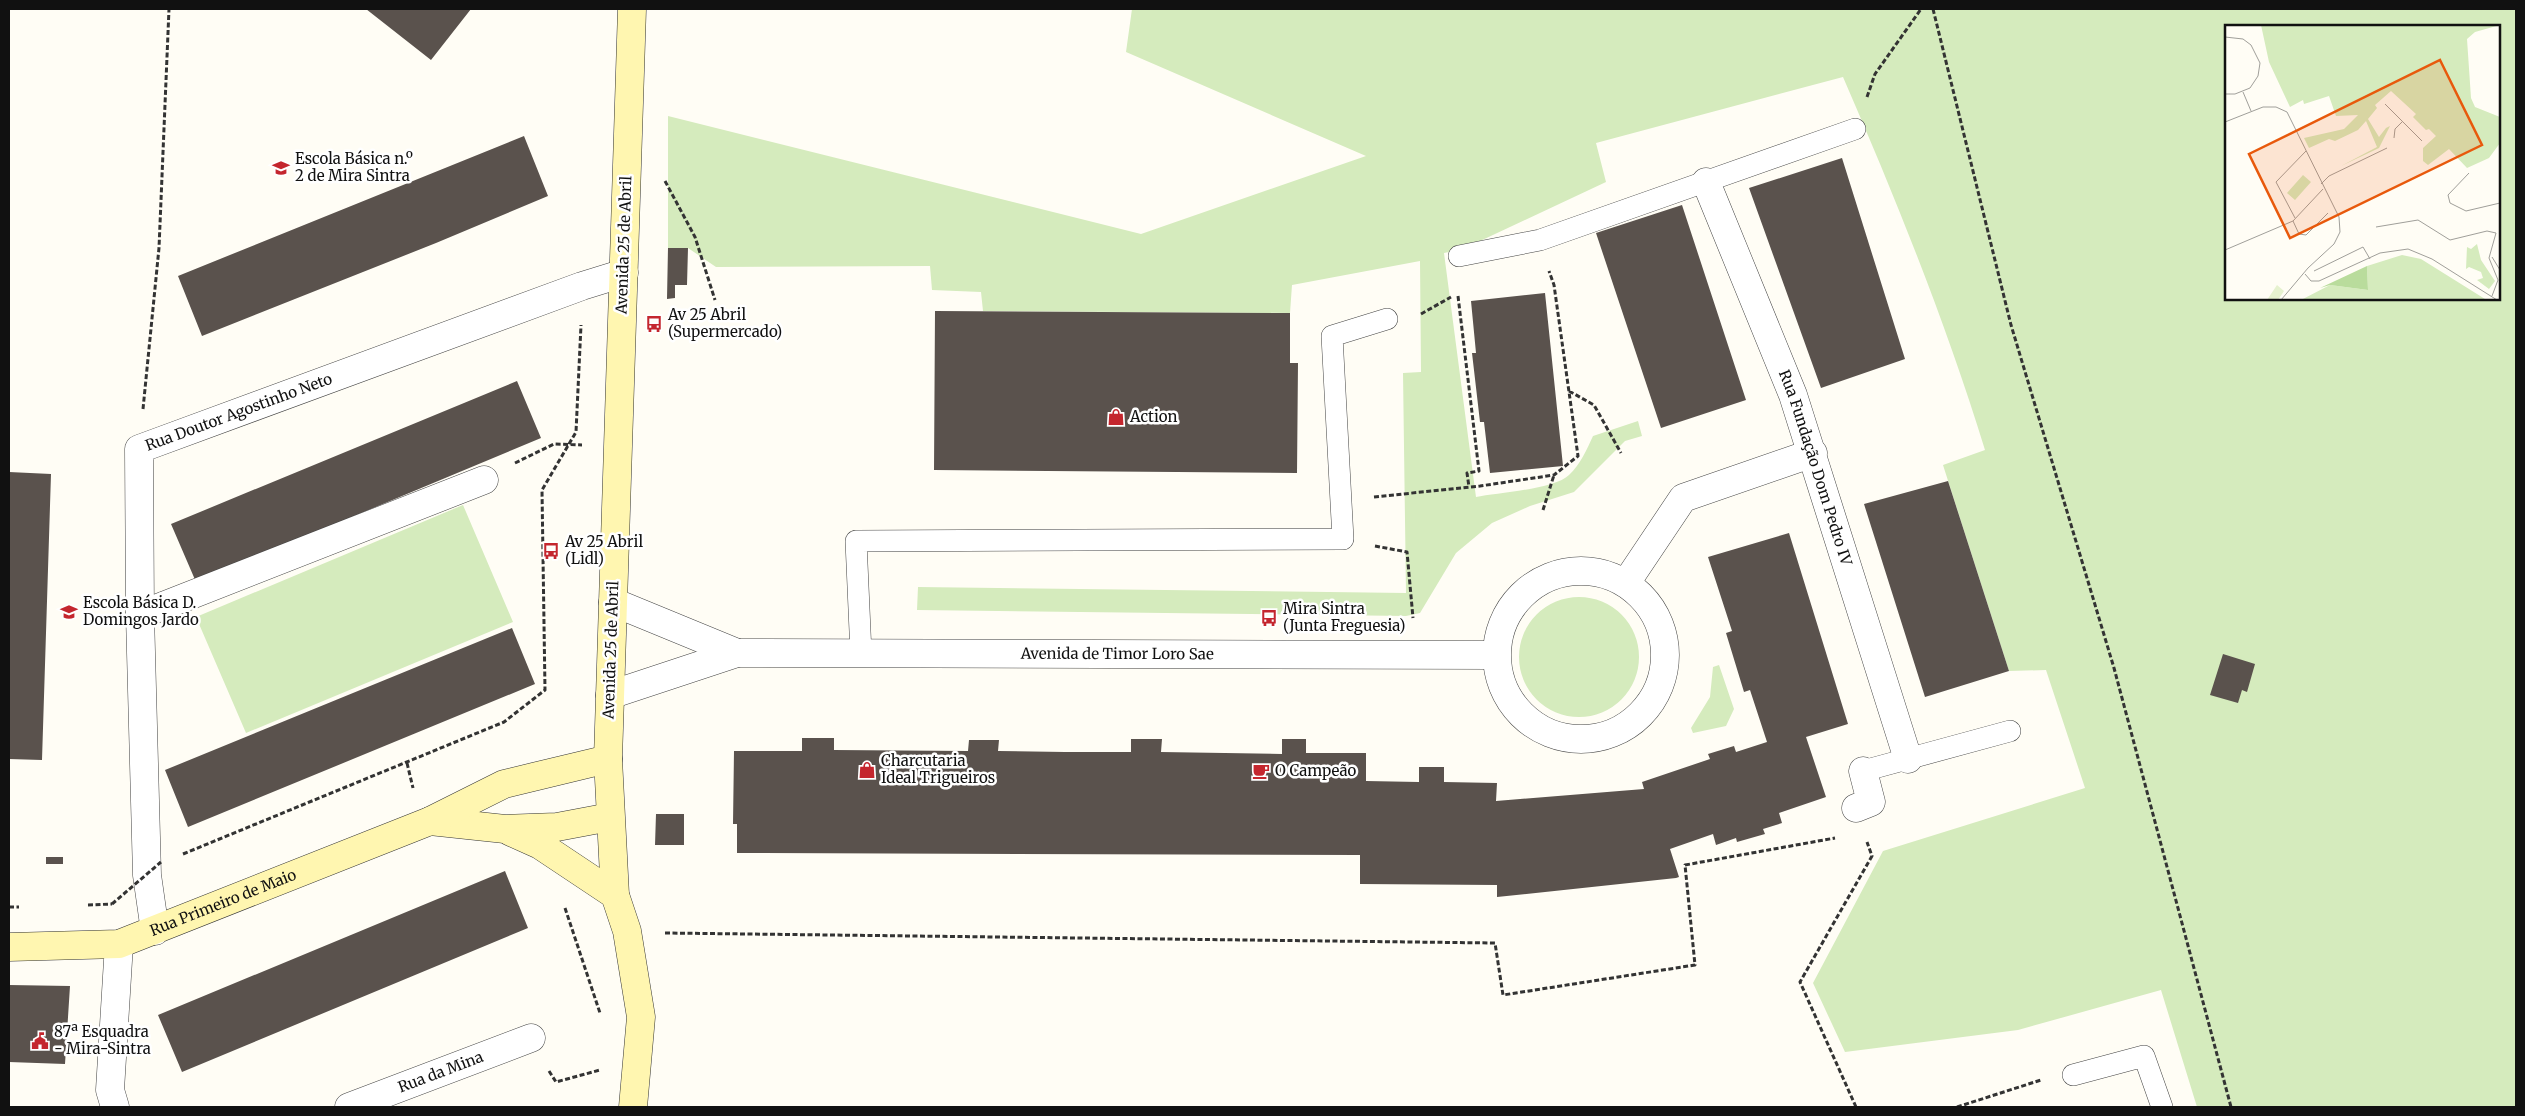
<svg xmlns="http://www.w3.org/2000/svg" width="2525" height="1116" viewBox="0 0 2525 1116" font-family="Merriweather,serif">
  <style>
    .green { fill: #d5ebbd; fill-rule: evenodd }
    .building { fill: #5a524d }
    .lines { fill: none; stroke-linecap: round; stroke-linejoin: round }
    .lane-casing { stroke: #444; stroke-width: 22 }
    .street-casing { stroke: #444; stroke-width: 29 }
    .secondary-casing { stroke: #333; stroke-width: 29 }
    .path { stroke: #333; stroke-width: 3; stroke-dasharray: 5 2.5; stroke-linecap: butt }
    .lane { stroke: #fff; stroke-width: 21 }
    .street { stroke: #fff; stroke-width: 28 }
    .secondary { stroke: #fff6b0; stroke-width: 28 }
    .path-bridge { stroke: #333; stroke-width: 3; stroke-dasharray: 5 2.5; stroke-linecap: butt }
    .labels { text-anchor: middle; stroke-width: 5; stroke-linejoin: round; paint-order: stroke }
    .poi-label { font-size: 15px; fill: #111; stroke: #fff; text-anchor: start }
    .street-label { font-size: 15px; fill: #111; stroke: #fff }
    .inset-road { fill: none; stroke: #a09f9a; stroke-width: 1 }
    .view { fill: #e8590c; fill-opacity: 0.15; stroke: #e8590c; stroke-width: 2.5 }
    .inset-edge { fill: none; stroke: #111; stroke-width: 2.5 }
  </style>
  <rect width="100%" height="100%" fill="#fffdf5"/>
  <!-- green -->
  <path class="green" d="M1132,9h1384v1098h-319l-36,-117 -143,40 -173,22 -32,-69 70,-132 202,-63 -39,-118 -37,1 -66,-206 42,-15c-39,-127 -89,-251 -142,-373l-247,66 10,39 -143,67 -19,4 32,244c21,-4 79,-8 93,-22 11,-10 18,-26 24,-39l45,-15 4,15 -17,5 -51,51 -44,14 -38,17 -36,30 -36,60 -14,3 -489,-6 1,-23 488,6 -3,-220 18,-1 -1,-111 -128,24 -2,28 -307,-2 -2,-19 -49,-2 -2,-24 -214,1 -28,-19h-20v-132l473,118 225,-78 -240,-104zM2226,26h273v273h-273z
    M463,505l50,117 -267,111 -50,-116z
    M1519 657a60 60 0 1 1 120 0a60 60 0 1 1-120 0Z
    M1719,665l15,44 -8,17 -33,7 -2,-5 19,-31 3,-30z"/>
  <!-- building -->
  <path class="building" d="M366,9h105l-40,51z
    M524,136l24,60 -112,47 -234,93 -24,-60z
    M1842,158l63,201 -84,29 -72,-200z
    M1682,205l64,195 -85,28 -65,-195z
    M668,248h20l-1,37h-12v13l-8,1z
    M1545,293l18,173 -73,7 -6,-51h-4l-8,-69h4l-5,-52z
    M935,311l355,2v50h8l-1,110 -363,-3z
    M517,381l24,57 -345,144 -25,-58z
    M9,472l42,2 -9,286 -33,-1z
    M1948,481l61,190 -84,26 -61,-193z
    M1789,533l59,191 -42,13 20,60 -47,16 3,10 -19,6 2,5 -28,8 -1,-4 -20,7 -3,-11 -43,15 9,28 -3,1 -179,19v-12l-137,-1v-29l-623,-2v-29h-4l1,-73h68v-13h32v12l134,1 1,-11h30l-1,11 67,1h66v-13h31l-1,13 121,2v-15h24v14h60v28l53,1v-15h25v15l53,1 -1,18 148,-12 -2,-7 68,-23 -2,-5 26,-8 2,6 31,-10 -17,-52 -6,2 -18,-59 6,-2 -24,-74z
    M512,628l23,56 -347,143 -23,-57z
    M2223,654l32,10 -8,28 -5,-2 -4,13 -28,-8z
    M656,814h28v31h-29z
    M46,857h17v7h-17z
    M505,871l23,57 -346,144 -24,-57z
    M9,985l61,1 -5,78 -56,-2z"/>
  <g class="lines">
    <!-- lane casing -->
    <g class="lane-casing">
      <path id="lane" d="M1459,256l81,-16 315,-111
        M861,654l-5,-113 487,-2 -11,-203 55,-17
        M1863,771l147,-40
        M2073,1075l71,-19 18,51"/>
    </g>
    <!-- street casing -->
    <g class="street-casing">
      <g id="street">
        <path id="s1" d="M1706,182l87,213 115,364"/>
        <circle cx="1581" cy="655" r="84"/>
        <path d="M1626,583l57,-85 130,-45"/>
        <path d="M613,602l124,51"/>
        <path d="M140,615l344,-135"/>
        <path id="s2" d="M610,695l127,-42 759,2"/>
        <path d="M1856,808l15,-6 -8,-31"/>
        <path id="s3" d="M155,931l-8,-56 -7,-260 -1,-166 443,-163 42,-13"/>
        <path d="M115,1107l-5,-17 9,-146"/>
        <path id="s4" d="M349,1107l182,-69"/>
      </g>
    </g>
    <!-- secondary casing -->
    <g class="secondary-casing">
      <g id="secondary">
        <path d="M632,9l-24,750 7,136 12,36 14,86 -8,90"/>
        <path d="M430,821l75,8 52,-2 53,-10"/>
        <path d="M511,832l29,13 75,50"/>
        <path id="s5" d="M9,947l110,-3 311,-123 74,-37 104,-25"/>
      </g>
    </g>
    <!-- path -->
    <path class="path" d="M1933,9l78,316 103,343 117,439
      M1867,97l8,-23 46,-65
      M665,181l30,56 20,63
      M1458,296l21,175 -12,2 2,14
      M1421,314l30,-17
      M1569,391l25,14 27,48
      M143,409l16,-161 10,-239
      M515,463l39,-19 28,1
      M1374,497l106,-11 74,-11 24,-19 -24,-171 -5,-14
      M1543,510l11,-35
      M1375,546l32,6 6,66
      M407,763l6,25
      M183,854l321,-132 41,-32 -3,-200 34,-58 5,-107
      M88,905l24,-1
      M9,907h10
      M565,908l35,105
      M665,933l830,10 8,52 192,-30 -10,-100 150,-27
      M549,1071l7,11 44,-12
      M1856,1107l-56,-125 72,-126 -5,-14
      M1957,1107l84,-27"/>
    <!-- lane -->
    <use href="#lane" class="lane"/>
    <!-- street -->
    <use href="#street" class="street"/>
    <!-- secondary -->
    <use href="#secondary" class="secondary"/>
    <!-- path-bridge -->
    <path class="path-bridge" d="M112,904l49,-42"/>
  </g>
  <!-- icons -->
  <defs>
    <g id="school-bare" transform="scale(1.35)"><path d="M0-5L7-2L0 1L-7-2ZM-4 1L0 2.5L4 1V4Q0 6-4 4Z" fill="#c4262e" stroke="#fff" stroke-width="2.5" paint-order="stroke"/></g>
    <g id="bus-bare" transform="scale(1.35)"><path d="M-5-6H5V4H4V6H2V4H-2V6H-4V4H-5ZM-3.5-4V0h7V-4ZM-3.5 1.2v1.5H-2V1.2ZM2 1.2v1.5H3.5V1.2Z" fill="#c4262e" stroke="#fff" stroke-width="2.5" paint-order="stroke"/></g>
    <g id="shop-bare" transform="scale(1.35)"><path d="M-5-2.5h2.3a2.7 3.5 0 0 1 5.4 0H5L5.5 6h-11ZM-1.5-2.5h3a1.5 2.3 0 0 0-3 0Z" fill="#c4262e" stroke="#fff" stroke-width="2.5" paint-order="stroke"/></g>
    <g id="cafe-bare" transform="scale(1.35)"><path d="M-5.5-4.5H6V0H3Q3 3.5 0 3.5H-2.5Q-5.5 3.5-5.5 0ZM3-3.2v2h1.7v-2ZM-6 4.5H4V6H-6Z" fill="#c4262e" stroke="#fff" stroke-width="2.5" paint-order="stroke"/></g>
    <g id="civic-bare" transform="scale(1.35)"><path d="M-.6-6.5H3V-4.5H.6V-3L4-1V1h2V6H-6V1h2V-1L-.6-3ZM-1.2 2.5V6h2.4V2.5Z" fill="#c4262e" stroke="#fff" stroke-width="2.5" paint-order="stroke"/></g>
  </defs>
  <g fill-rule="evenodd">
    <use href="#school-bare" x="281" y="168"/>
    <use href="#bus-bare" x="654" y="324"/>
    <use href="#shop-bare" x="1116" y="417"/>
    <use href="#bus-bare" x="551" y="551"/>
    <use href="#school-bare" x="69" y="612"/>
    <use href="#bus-bare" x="1269" y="618"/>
    <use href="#shop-bare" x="867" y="770"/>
    <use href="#cafe-bare" x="1261" y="771"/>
    <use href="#civic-bare" x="40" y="1041"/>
  </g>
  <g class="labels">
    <!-- poi labels -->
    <g class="poi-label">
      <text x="295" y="164">Escola Básica n.º<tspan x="295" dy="17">2 de Mira Sintra</tspan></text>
      <text x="668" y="320">Av 25 Abril<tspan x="668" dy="17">(Supermercado)</tspan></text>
      <text x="1130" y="422">Action</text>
      <text x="565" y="547">Av 25 Abril<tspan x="565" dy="17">(Lidl)</tspan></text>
      <text x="83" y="608">Escola Básica D.<tspan x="83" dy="17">Domingos Jardo</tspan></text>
      <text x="1283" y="614">Mira Sintra<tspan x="1283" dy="17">(Junta Freguesia)</tspan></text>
      <text x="881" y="766">Charcutaria<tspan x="881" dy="17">Ideal Trigueiros</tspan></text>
      <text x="1275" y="776">O Campeão</text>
      <text x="54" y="1037">87ª Esquadra<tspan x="54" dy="17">- Mira-Sintra</tspan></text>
    </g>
    <!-- street labels -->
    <g class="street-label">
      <text transform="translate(624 245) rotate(-88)" y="5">Avenida 25 de Abril</text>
      <text dy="5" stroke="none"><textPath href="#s3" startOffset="589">Rua Doutor Agostinho Neto</textPath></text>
      <text dy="5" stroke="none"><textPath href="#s1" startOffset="306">Rua Fundação Dom Pedro IV</textPath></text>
      <text transform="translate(611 650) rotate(-88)" y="5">Avenida 25 de Abril</text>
      <text dy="5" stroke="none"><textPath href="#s2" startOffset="514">Avenida de Timor Loro Sae</textPath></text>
      <text dy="5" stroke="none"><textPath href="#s5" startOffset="222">Rua Primeiro de Maio</textPath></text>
      <text dy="5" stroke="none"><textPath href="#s4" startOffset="98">Rua da Mina</textPath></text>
    </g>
  </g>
  <!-- overview -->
  <g transform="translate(2225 25)">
    <rect width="275" height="275" fill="#fffdf5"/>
    <path d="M36,0h239l-25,7 -8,7 4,59 4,9 25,10v26l-11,15 -22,10 -18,-19 -21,16 -5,-4v-13l13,-12 -7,-7 -3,1 -13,-13 3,-3 -25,-23 -16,14 2,3 -9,11 11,18 7,-9 4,-2 -11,22 -38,18 36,-19 -11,-26 -8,9 -23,11 -6,-2 -20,9 -5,-10 40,-9 14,-14 -22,1 -7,-20 -25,8 -1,-4 -13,7 -21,-45zM78,150l8,7 -16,18 -8,-7zM252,219l4,16 14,21 -6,8 -12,-9 6,-2 -2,-6 -12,-5 -3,2 1,-22 4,2zM177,230l19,4 64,40 -184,1 29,-15 38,5 -1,-24z" fill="#d5ebbd"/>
    <path d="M142,241l1,24 -38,-5 -10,3z" fill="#b9dc9c"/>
    <path d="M52,260l7,6 -6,9h-11z" fill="#e6f2cf"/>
    <path class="inset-road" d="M0,12l18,2 8,6 9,18 -2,13 -8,12 -15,6h-10M18,67l8,19M160,79l37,37M0,97l38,-15h13l11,5 52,105 1,15 -6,12 -26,24 -27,32M169,113l1,-9 8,-8M244,148l-21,22 2,8 16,8 34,-8M96,159l8,-8 58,-28M70,193l-19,-36 30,-31M68,196l6,13 7,1 22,-22M151,202l42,-7 32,20 37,-9 9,2M0,225l68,-29 30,-32M267,232l8,13M89,246l49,-24 7,12M80,249l6,7h8l61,-28 28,-4 24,10 65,41M267,271l6,-16 -9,-22 7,-25"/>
    <path class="view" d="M215,35l42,85 -192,93 -41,-84z"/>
    <rect width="275" height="275" class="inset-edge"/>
  </g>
  <!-- border -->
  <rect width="2525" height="1116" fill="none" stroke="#111111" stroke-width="20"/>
</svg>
